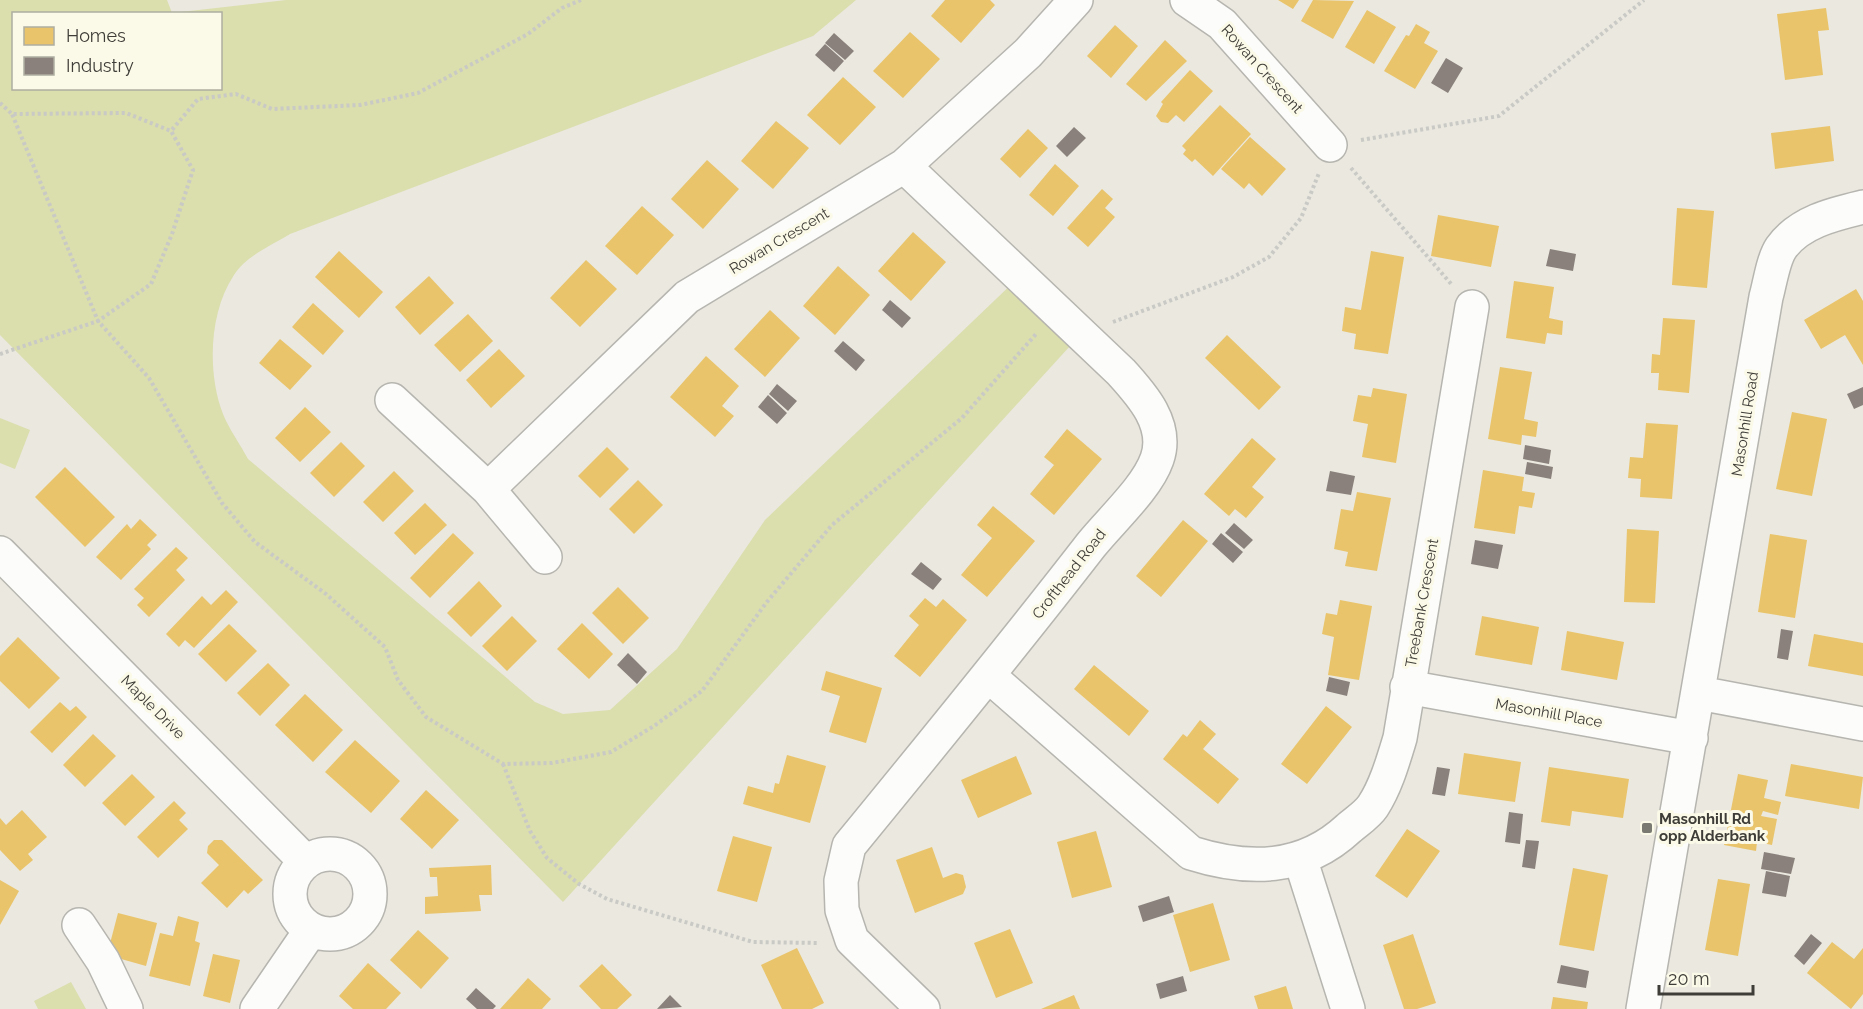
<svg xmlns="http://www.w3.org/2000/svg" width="1863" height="1009" viewBox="0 0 1863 1009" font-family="Raleway,sans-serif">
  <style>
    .green { fill: #dbdead; fill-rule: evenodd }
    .homes { fill: #e9c46a }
    .industry { fill: #8a817c }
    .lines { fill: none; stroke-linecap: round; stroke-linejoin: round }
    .minor-casing { stroke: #b6b5af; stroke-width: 36 }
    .path { stroke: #c9c9c6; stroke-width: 4; stroke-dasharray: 3 3; stroke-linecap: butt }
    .minor { stroke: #fcfcfa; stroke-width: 33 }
    .poi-dot { fill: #7a7972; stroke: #fbf9e8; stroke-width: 2 }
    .labels { text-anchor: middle; stroke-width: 6; stroke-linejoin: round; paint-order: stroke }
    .street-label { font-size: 15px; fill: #3e3d37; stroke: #fbf9e8 }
    .poi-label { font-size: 15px; font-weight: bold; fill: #3e3d37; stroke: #fbf9e8; text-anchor: start }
  </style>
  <rect width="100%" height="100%" fill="#eae8df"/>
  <!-- green -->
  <path class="green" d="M0,0h167l5,13 114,-13h570l-43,36 -523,198c-18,11 -44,22 -56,41 -25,37 -27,98 -11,139 6,15 17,30 25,45l287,243 28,12 47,-4 67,-61 88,-129 255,-244 61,58 -518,568 -563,-567zM14,14h206v74h-206z
    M0,418l30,12 -15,39 -15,-6z
    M71,982l15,27h-48l-4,-8z"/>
  <!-- homes -->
  <path class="homes" d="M945,0h45l5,5 -34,38 -30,-27z
    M1278,0h21l-6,9z
    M1313,0l41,1 -21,38 -32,-18z
    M1826,8l3,22 -11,1 5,44 -38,5 -8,-66z
    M1367,10l29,17 -22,37 -29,-17z
    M1416,24l14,8 -6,11 14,8 -23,38 -31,-18 22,-36 3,1z
    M1115,25l23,21 -27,32 -24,-22z
    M910,32l30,27 -37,39 -30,-27z
    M1165,40l22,21 -41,40 -20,-17z
    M1190,70l23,21 -29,31 -8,-7 -8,8 -7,-1 -5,-6 7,-12 -2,-2z
    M843,77l33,30 -36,38 -33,-30z
    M1220,105l31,29 -38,42 -18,-17 -3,3 -9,-8 3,-4 -4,-4z
    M776,121l33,27 -36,41 -32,-28z
    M1830,126l4,35 -59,8 -4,-36z
    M1028,129l20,19 -28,30 -20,-19z
    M1250,137l36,32 -24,27 -13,-13 -5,6 -23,-20z
    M707,160l32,29 -36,40 -32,-30z
    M1055,164l24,22 -26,30 -24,-21z
    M1102,189l11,10 -8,9 10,9 -27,30 -21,-19z
    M642,206l32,29 -37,40 -32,-29z
    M1677,208l37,3 -7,77 -35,-3z
    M1438,215l61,11 -8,41 -60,-11z
    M913,232l33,30 -35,39 -33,-30z
    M339,251l44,41 -24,26 -44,-41z
    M1371,251l33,6 -16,97 -34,-5 2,-15 -14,-3 3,-24 16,3z
    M586,260l31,29 -37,38 -30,-29z
    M838,266l32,29 -35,40 -32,-29z
    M429,276l25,27 -34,32 -25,-28z
    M1514,281l40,6 -5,31 14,3 -1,14 -15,-2 -2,11 -39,-6z
    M1856,289l7,12v64l-18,-30 -24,14 -17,-29z
    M313,303l31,28 -21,24 -31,-28z
    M770,310l30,28 -35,39 -31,-28z
    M468,314l25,27 -33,31 -26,-27z
    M1663,318l32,2 -6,73 -31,-3 1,-17h-8l1,-19 8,1z
    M1227,335l54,52 -22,23 -54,-52z
    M280,339l32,27 -22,24 -31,-27z
    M499,349l26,27 -34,32 -25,-28z
    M706,356l33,30 -17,20 12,10 -19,21 -45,-40z
    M1500,367l32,5 -8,47 14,3 -2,15 -14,-2 -1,10 -33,-6z
    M1373,388l34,6 -11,69 -34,-6 6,-33 -15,-3 5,-26 13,2z
    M305,407l26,25 -31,30 -25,-24z
    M1792,412l35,7 -15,77 -36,-7z
    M1646,423l32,2 -6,74 -32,-2 1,-18 -13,-1 2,-21 13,1z
    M1067,429l35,30 -48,56 -24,-21 24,-29 -10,-8z
    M1252,438l24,21 -24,28 12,10 -18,21 -11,-9 -6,7 -25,-22z
    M341,442l24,24 -31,31 -24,-24z
    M607,447l22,22 -29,29 -22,-22z
    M65,467l50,50 -30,30 -50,-50z
    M1483,470l41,7 -2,14 13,2 -3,15 -13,-2 -4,28 -41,-6z
    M394,471l20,20 -31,31 -20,-20z
    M638,480l25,25 -29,29 -25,-25z
    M1357,492l34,6 -14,73 -32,-5 3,-14 -14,-3 7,-40 12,2z
    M425,503l22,22 -32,30 -21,-22z
    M993,506l42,35 -48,56 -26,-22 31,-37 -15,-13z
    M140,519l17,16 -10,10 4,4 -30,31 -25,-23 31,-33 4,5z
    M1183,520l25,21 -47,56 -25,-21z
    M1627,529l32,2 -4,72 -31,-1z
    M453,533l21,20 -44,45 -20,-20z
    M1770,534l37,6 -12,78 -37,-6z
    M176,547l12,11 -12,12 9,10 -36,37 -12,-12 7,-7 -10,-9z
    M479,581l23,25 -31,31 -24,-24z
    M618,587l31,31 -26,26 -31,-31z
    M226,590l12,12 -44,46 -9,-8 -6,7 -13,-13 36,-38 9,9z
    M925,598l11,9 7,-8 24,21 -47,57 -26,-21 25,-31 -10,-9z
    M1340,600l32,6 -13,74 -31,-5 6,-38 -12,-3 4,-21 11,2z
    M512,616l25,25 -30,30 -25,-25z
    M1482,616l57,11 -7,38 -57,-10z
    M582,623l31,31 -24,25 -32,-30z
    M229,624l28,27 -31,31 -28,-28z
    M1567,631l57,11 -7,38 -56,-10z
    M1814,634l49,9v33l-55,-10z
    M18,637l42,41 -31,31 -29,-28v-25z
    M268,663l22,22 -30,31 -23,-23z
    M1094,665l55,46 -20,25 -55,-47z
    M826,671l56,17 -16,55 -37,-11 11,-36 -19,-6z
    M305,694l38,36 -30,32 -38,-37z
    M60,702l10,9 6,-5 11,11 -35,36 -22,-21z
    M1326,706l26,21 -45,57 -26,-20z
    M1200,720l16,14 -13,15 36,30 -21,25 -55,-45 20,-25 4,3z
    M93,734l23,22 -31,31 -22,-22z
    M355,740l45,41 -29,32 -46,-41z
    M1464,753l57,9 -6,40 -57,-8z
    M787,755l39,11 -16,57 -67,-19 5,-18 25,7 2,-10 4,1z
    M1016,756l16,38 -54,24 -17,-38z
    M1791,764l72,13 -4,32 -74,-13z
    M1549,767l80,12 -6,39 -51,-7 -2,15 -29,-4z
    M132,774l23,23 -30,29 -23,-23z
    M1738,774l30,6 -4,18 17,4 -3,13 -15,-4 -2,5 16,3 -5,26 -15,-3 -1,9 -32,-6z
    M426,790l33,30 -27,29 -32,-30z
    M174,801l12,12 -7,7 9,9 -30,29 -21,-21z
    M22,810l25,27 -19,17 5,6 -13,11 -20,-21v-32l6,7z
    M1407,829l33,22 -33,47 -32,-22z
    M1096,831l16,56 -40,11 -15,-56z
    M733,836l39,11 -15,55 -40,-11z
    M214,840h8l41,40 -15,14 -4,-4 -17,18 -26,-25 18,-18 -12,-12 1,-7z
    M932,847l11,31 13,-5 7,2 3,12 -3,7 -48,19 -19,-53z
    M491,865l1,30h-13l2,16 -56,3v-17l13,-1 -1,-19h-7l-1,-9z
    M1573,868l35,7 -14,76 -35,-6z
    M1718,879l32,5 -12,72 -33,-6z
    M0,880l19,11 -19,34z
    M1213,903l17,57 -40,12 -17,-57z
    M118,913l39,10 -11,43 -39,-11z
    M178,916l21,6 -4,19 5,2 -10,43 -41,-10 11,-43 13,3z
    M1010,929l23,54 -37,15 -22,-55z
    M418,930l31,28 -28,31 -31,-29z
    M1413,934l23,69 -19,6h-13l-21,-64z
    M1832,942l22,17 9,-11v46l-12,15 -44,-36z
    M797,948l27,55 -12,6h-30l-21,-44z
    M213,954l27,6 -10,43 -27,-7z
    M368,963l33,30 -15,16h-33l-14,-13z
    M602,964l30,31 -15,14h-16l-22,-23z
    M528,978l23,21 -9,10h-42z
    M1286,986l7,23h-35l-4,-13z
    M1074,995l6,14h-39z
    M1553,997l35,5 -1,7h-36z"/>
  <!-- industry -->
  <path class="industry" d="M834,33l20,18 -9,9 -20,-17z
    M825,44l19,17 -10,11 -19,-17z
    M1446,58l17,10 -15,25 -17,-10z
    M1074,127l12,11 -19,19 -11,-11z
    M1550,249l26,5 -3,17 -27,-5z
    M890,300l21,18 -9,10 -20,-18z
    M843,341l22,19 -9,11 -22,-20z
    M777,384l20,17 -9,10 -19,-17z
    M1863,387v18l-9,4 -7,-15z
    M768,395l19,18 -10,11 -19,-17z
    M1525,445l26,5 -2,14 -26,-5z
    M1527,462l26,5 -2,12 -26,-5z
    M1330,471l25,5 -4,19 -25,-4z
    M1234,523l19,17 -9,9 -19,-16z
    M1221,533l22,19 -10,11 -21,-19z
    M1475,540l28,5 -5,24 -27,-5z
    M921,562l21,17 -9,11 -22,-16z
    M1781,629l12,2 -5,29 -11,-2z
    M628,653l19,19 -10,12 -20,-19z
    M1329,677l21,5 -3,14 -21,-5z
    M1437,767l13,2 -5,27 -13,-2z
    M1509,812l14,2 -3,30 -15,-2z
    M1526,840l13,1 -4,28 -13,-2z
    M1764,852l31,6 -4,16 -30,-5z
    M1766,871l24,5 -4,21 -24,-4z
    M1169,896l5,16 -31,10 -5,-16z
    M1811,934l11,9 -18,22 -10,-9z
    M1561,965l28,6 -3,17 -29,-5z
    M1183,976l4,15 -27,8 -4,-15z
    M476,988l20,18 -3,3h-16l-11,-10z
    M670,995l12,12 -25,2z"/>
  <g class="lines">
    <!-- minor casing -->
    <g class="minor-casing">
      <path id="minor" d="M1187,0l35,24 108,121
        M904,166l217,206c21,23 48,53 36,87 -10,29 -46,61 -66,86 -79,102 -160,201 -242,301l-8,35 1,29 10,30 71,69
        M392,400l96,89 57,68
        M488,489l199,-192 217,-131 124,-113 48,-53
        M0,553l306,309
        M989,676l202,177c57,18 112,18 158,-25 8,-7 18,-13 24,-22 13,-20 20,-45 27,-68l72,-431
        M1407,687l284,51
        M1699,693l164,31
        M290 894a40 40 0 1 1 80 0a40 40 0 1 1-80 0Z
        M1300,858l48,151
        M79,925l24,36 23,48
        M257,1009l54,-79
        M1643,1009l123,-712c4,-14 7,-37 15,-49 18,-26 53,-34 82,-41"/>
    </g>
    <!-- path -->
    <path class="path" d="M581,0l-19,8 -34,26 -110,59 -58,12 -88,4 -36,-15 -38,5 -27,32 22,39 -21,64 -21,50 -53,37 51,57 73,125 33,39 71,52 59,53 13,33 28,37 77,47 49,-1 59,-11 43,-26 48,-35 64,-88 66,-78 130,-107 74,-84
      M0,103l12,11 114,-1 45,18
      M1361,140l138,-24 145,-116
      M1351,168l101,117
      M1113,322l120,-45 36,-20 32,-39 18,-45
      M0,354l98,-33 -86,-207
      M503,764l27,67 17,27 32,26 28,15 146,43 66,1"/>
    <!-- minor -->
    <use href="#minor" class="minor"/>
  </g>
  <!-- markers -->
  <rect class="poi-dot" x="1641" y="822" width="12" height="12" rx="3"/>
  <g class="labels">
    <!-- street labels -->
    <g class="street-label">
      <text transform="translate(1262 69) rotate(48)" y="5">Rowan Crescent</text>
      <text transform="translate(779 241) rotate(-31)" y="5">Rowan Crescent</text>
      <text transform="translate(1745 424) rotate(-81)" y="5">Masonhill Road</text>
      <text transform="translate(1069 574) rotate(-52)" y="5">Crofthead Road</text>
      <text transform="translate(1422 603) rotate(-80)" y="5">Treebank Crescent</text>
      <text transform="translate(153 707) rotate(45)" y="5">Maple Drive</text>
      <text transform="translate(1549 713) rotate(10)" y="5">Masonhill Place</text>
    </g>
    <!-- poi labels -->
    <g class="poi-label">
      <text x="1659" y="824">Masonhill Rd<tspan x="1659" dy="17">opp Alderbank</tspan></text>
    </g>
  </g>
  <!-- legend -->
  <rect x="12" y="12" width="210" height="78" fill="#fbf9e8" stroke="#afaea1" stroke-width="1.5"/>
  <rect x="24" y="27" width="30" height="18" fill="#e9c46a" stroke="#afaea1" stroke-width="1.5"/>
  <text x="66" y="42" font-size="18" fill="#3e3d37">Homes</text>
  <rect x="24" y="57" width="30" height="18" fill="#8a817c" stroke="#afaea1" stroke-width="1.5"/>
  <text x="66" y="72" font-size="18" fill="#3e3d37">Industry</text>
  <!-- scale -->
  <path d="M1659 985v9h94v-9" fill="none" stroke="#3e3d37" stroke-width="3"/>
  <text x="1668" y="985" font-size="18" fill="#3e3d37" stroke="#fbf9e8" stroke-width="4.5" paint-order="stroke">20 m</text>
</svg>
